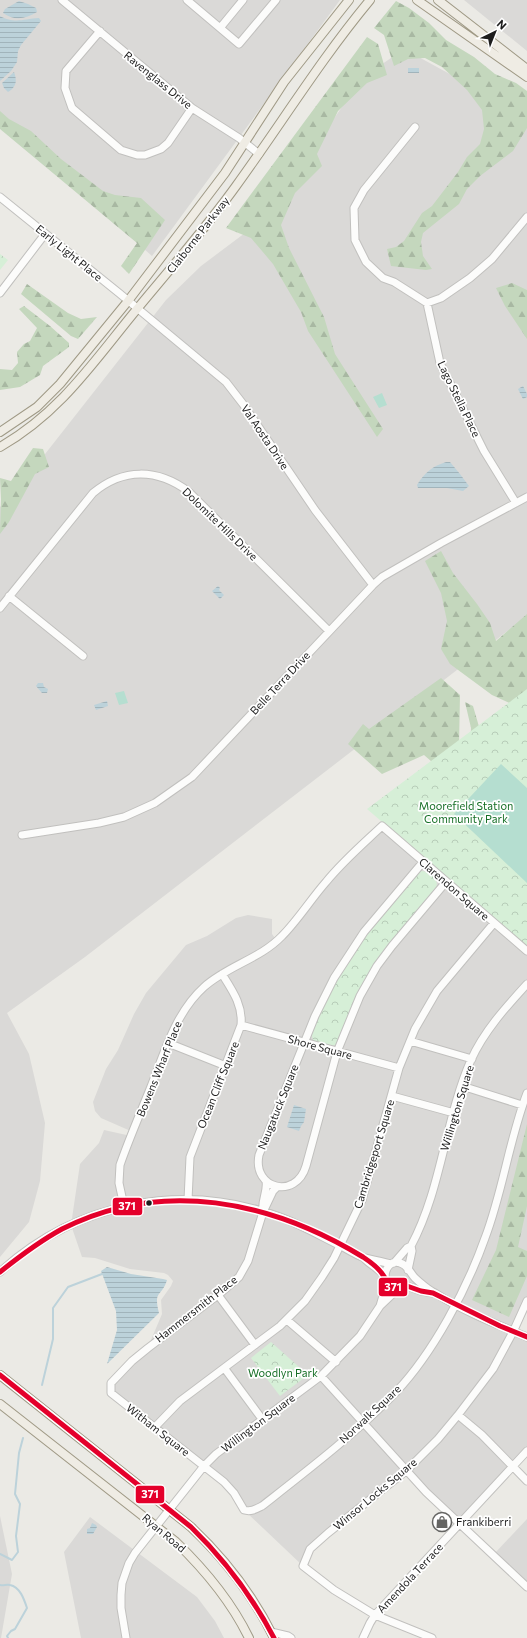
<svg xmlns="http://www.w3.org/2000/svg" width="527" height="1638" viewBox="0 0 527 1638" font-family="Commissioner,sans-serif">
  <style>
    .residential { fill: #dad9d7 }
    .forest { fill: url(#forest-firs) }
    .park { fill: url(#park-crowns) }
    .pitch { fill: #b5ded0 }
    .water { fill: url(#water-rules) }
    .lines { fill: none; stroke-linecap: round; stroke-linejoin: round }
    .stream { stroke: #bcd2da; stroke-width: 2 }
    .minor-casing { stroke: #c1c0be; stroke-width: 9 }
    .major-casing { stroke: #9f9985; stroke-width: 10 }
    .minor { stroke: #fcfcfb; stroke-width: 7 }
    .major { stroke: #efece4; stroke-width: 8 }
    .bus-1-casing { stroke: #fff; stroke-width: 8 }
    .bus-1 { stroke: #e4002b; stroke-width: 5 }
    .bus-dot { fill: #1d1d1d; stroke: #fff; stroke-width: 1.5 }
    .labels { text-anchor: middle; stroke-width: 3.5; stroke-linejoin: round; paint-order: stroke }
    .street-label { font-size: 11px; fill: #1d1d1d; stroke: #fff }
    .park-label { font-size: 11px; fill: #166f26; stroke: #fff }
    .poi-label { font-size: 11px; fill: #1d1d1d; stroke: #fff; text-anchor: start }
    .line-badge { stroke: #fff; stroke-width: 1.5 }
    .badge-label { font-size: 11px; text-anchor: middle; font-weight: bold; fill: #fff }
  </style>
  <defs>
    <pattern id="forest-firs" width="22" height="20" patternUnits="userSpaceOnUse"><rect width="22" height="20" fill="#c4d7bd"/><path d="M5 1l3.5 6h-7zM16 11l3.5 6h-7z" fill="#a8b8a2"/></pattern>
    <pattern id="park-crowns" width="20" height="18" patternUnits="userSpaceOnUse"><rect width="20" height="18" fill="#d6efd7"/><path d="M2 6a3 3 0 1 1 6 0M12 15a3 3 0 1 1 6 0" fill="none" stroke="#b7ccb8"/></pattern>
    <pattern id="water-rules" width="6" height="5" patternUnits="userSpaceOnUse"><rect width="6" height="5" fill="#bcd2da"/><path d="M0 2.5h6" fill="none" stroke="#a1b4bb"/></pattern>
  </defs>
  <rect width="100%" height="100%" fill="#ebeae5"/>
  <!-- residential -->
  <path class="residential" d="M0,0h340l-188,256 -152,-134z
    M464,0h63v51z
    M404,49l86,47 37,26v494l-442,341 -78,56 22,41 16,69 -5,58 -11,41 -29,35v-750l16,-16 150,-191 35,-34 64,-48 97,-140z
    M382,826l145,125v350l-14,30 14,6v114l-67,73 -54,-54 -96,79 -7,17 -59,-56 -10,-17 -123,-100v-10l37,-36 14,-33 -1,-14 10,-14 2,-5 -5,-6 -4,-2 -34,-4 -35,-11 -13,-1 -11,-32 9,-61 19,-21 5,-13 27,6 2,-4 -32,-14 -6,-7 -2,-9 13,-33 12,-19 16,-36 12,-21 40,-48 21,-9 29,-18 12,-3 24,4v15l5,7 31,-38z
    M0,1516l12,58 -11,64h-1z
    M90,1517l107,80 18,24 9,17h-143l-17,-86z
    M527,1519v64l-32,-30z"/>
  <!-- forest -->
  <path class="forest" d="M396,1l13,7 20,15 17,17 28,17 21,17 21,9 11,8v37l-14,23 -33,25 -13,13 -8,15 -36,29 -2,9 2,14 9,13 -6,1 -35,-4 -4,-17 9,-2 8,-6 18,-28 10,-7 26,-34 9,-15 13,-13 4,-15 -2,-19 -15,-20 -25,-23 -17,-9 -17,1 -14,7 -10,-31 -10,-7z
    M367,37l11,7 9,31 -20,8 -29,28 -21,43 5,12 -27,27 -14,32 8,23 35,69 11,37 48,75 -6,8 -69,-106 -7,-19 -28,-48 -22,-26 -25,-10z
    M0,111l9,8 22,12 30,28 42,32 12,4 26,3 24,22 -36,54 -8,-8 16,-23 -137,-114z
    M512,283l15,7v49l-22,-33 -9,-18z
    M27,284l41,29 13,6 16,-2 -19,22 -7,-3 -50,-42z
    M24,306l26,20 19,17v4l-26,19 -3,9 -20,12 -20,3v-21l12,1 6,-7 -1,-11 7,-8 6,-3 7,-13 -18,-19z
    M33,448l10,1 6,18 -14,7 -26,48 -9,12 1,-35 -1,-21 11,3z
    M441,551l12,22 24,31 13,19 6,18 31,-27v97l-35,-16 -42,-31 -9,-15 6,-28 -6,-28 -16,-32z
    M441,678l19,17 -1,51 -13,28 -22,-19 -42,19 -34,-30 15,-20 6,5z
    M465,702l8,4 7,24 -10,21 1,-23z
    M527,1124v82l-9,41 9,4v25l-18,41 -37,-17 24,-50z"/>
  <!-- park -->
  <path class="park" d="M0,254l8,6 -8,10z
    M527,689v257l-160,-137z
    M419,871c10,-1 21,7 17,18l-75,100 -25,56c-7,2 -17,-1 -23,-5l-2,-7c11,-26 22,-51 37,-74 21,-31 47,-59 71,-88z
    M271,1342l37,33 -28,21 -29,-38z"/>
  <!-- pitch -->
  <path class="pitch" d="M382,393l5,12 -8,3 -6,-11z
    M124,691l4,12 -9,2 -4,-12z
    M501,764l26,24v95l-73,-69z"/>
  <!-- water -->
  <path class="water" d="M19,1l9,3 8,4 1,4c-11,7 -23,9 -34,1l2,-4z
    M0,16c15,8 23,3 39,2l2,3 -20,24 -3,6 -1,11 -6,9 -11,10z
    M408,68h11v5h-11z
    M14,72c3,8 3,15 -6,20l-4,-4 -2,-5z
    M523,386l4,8v3l-4,2 -5,-10z
    M446,462h4l10,12 9,12 -6,5 -16,-3h-29l-1,-3c7,-12 16,-19 29,-23z
    M218,586l2,2 -1,2 5,5 -4,4 -8,-8z
    M38,683h5l1,4 4,2 -1,4h-5l-6,-7z
    M107,701l1,5 -12,4 -2,-5z
    M294,1105l12,4 -2,13 -3,4 -2,5 -12,-4z
    M107,1267l24,7 32,5 4,1c-5,17 -14,10 -8,33l-52,51 10,-34 -1,-19 -15,-40z
    M92,1523l4,2 1,2 -4,7h-6v-5l3,-1z"/>
  <g class="lines">
    <!-- stream -->
    <path class="stream" d="M42,1385l11,-46v-31l15,-21 34,-13
      M0,1554l12,6 6,-8 -2,-16 4,-32 -5,-10 4,-41 4,-15
      M0,1585c4,1 6,-1 10,0 10,2 14,14 17,23l-12,21 -4,2 -4,5 1,2"/>
    <!-- minor casing -->
    <g class="minor-casing">
      <path id="minor" d="M62,0l130,108 47,30 20,16
        M187,0l52,44 37,-44
        M220,28l23,-28
        M100,31l-34,40 -1,17 7,20 49,42 16,5h8l16,-6 7,-6 24,-35
        M415,127l-51,63 -10,18 1,32 11,22 17,16 11,4 33,21 13,60 44,88 32,52
        M0,197l119,96 107,89 17,22 72,106 58,75
        M0,293l45,-59
        M427,303l14,-5 29,-20 22,-19 35,-42
        M9,596l74,60
        M0,608l93,-115c30,-25 64,-25 96,-1l140,139
        M22,835l77,-12 25,-6 31,-14 37,-26 181,-192 9,-8 59,-34 86,-46
        M423,862l-59,70 -30,46 -19,38 -56,139c-7,34 37,45 47,11l31,-114 23,-56 17,-30 15,-20 54,-64
        M241,1025l158,43
        M410,1041l62,18
        M168,1043l58,23
        M462,1086l60,19
        M392,1096l62,17
        M277,1187l-4,4 -10,21 -15,49 -9,16 -21,18 -70,53 -16,13 -21,22v10l113,89 10,11 10,17c7,2 12,-1 18,-4 46,-36 93,-72 134,-114 37,-39 71,-103 89,-154 18,-47 24,-98 42,-145
        M188,1200l2,-43 51,-132c2,-20 -9,-35 -19,-51
        M124,1206l-5,-23 1,-18c9,-26 20,-51 30,-76 14,-35 25,-76 54,-102 23,-21 56,-28 78,-51 16,-16 29,-37 44,-54 17,-21 37,-38 56,-56l145,125
        M263,1212c-2,-12 5,-20 3,-31
        M364,1258c6,7 15,10 20,18 3,5 3,8 8,11l15,-1 14,5 12,2
        M394,1263l13,-15 4,-2c31,-58 34,-127 60,-186 13,-29 35,-53 56,-76
        M408,1270l4,-19 -1,-5
        M0,1272c77,-70 182,-91 280,-55 22,8 42,20 63,30 7,4 15,9 22,11 9,2 18,4 26,6
        M385,1277c0,-9 6,-17 15,-14 8,2 10,10 15,15 4,4 15,13 20,15 28,18 61,31 92,44
        M218,1295l37,50
        M380,1306l5,-17v-10
        M287,1320l49,42
        M225,1369l37,50
        M321,1376l105,116 101,95
        M458,1415l24,20 45,46
        M155,1427l25,-26 100,-75 25,-25 17,-24 12,-19 28,-58 37,-132 16,-39 22,-38 57,-68
        M271,1632l17,4 3,2
        M126,1638l-5,-30v-13l1,-12 7,-20 6,-10 69,-87 12,-12 105,-78 39,-40 20,-30 20,-19
        M363,1638l7,-15 5,-8 152,-164
        M432,1638l-57,-23 -41,-25 -31,-24 7,-17 18,-16 79,-63 31,-31 20,-24 35,-46 20,-37 14,-31"/>
    </g>
    <!-- major casing -->
    <g class="major-casing">
      <path id="major" d="M417,0l110,77
        M438,0l89,69
        M0,432l37,-25 23,-23 68,-83 97,-128 59,-91 65,-82
        M0,447c61,-35 94,-86 137,-138 34,-41 68,-80 99,-123 45,-62 85,-127 134,-186
        M0,1375l191,152c34,32 62,68 83,111
        M0,1404l176,138c29,28 55,59 73,96"/>
    </g>
    <!-- minor -->
    <use href="#minor" class="minor"/>
    <!-- major -->
    <use href="#major" class="major"/>
    <!-- bus-1 casing -->
    <g class="bus-1-casing">
      <path id="bus-1" d="M0,1272c20,-16 40,-31 62,-43 100,-51 209,-28 301,28 6,4 16,11 20,18 3,4 5,9 9,12l15,-1 14,5 12,2 67,33 27,11
        M0,1375l191,152c34,33 61,69 83,111"/>
    </g>
    <!-- bus-1 -->
    <use href="#bus-1" class="bus-1"/>
  </g>
  <!-- icons -->
  <defs>
    <g id="shop-ring" transform="scale(1)"><circle r="9.5" fill="#fff" stroke="#656563" stroke-width="1.5"/><path d="M-5-2.5h2.3a2.7 3.5 0 0 1 5.4 0H5L5.5 6h-11ZM-1.5-2.5h3a1.5 2.3 0 0 0-3 0Z" fill="#656563"/></g>
  </defs>
  <g fill-rule="evenodd">
    <use href="#shop-ring" x="442" y="1522"/>
  </g>
  <!-- markers -->
  <circle class="bus-dot" cx="149" cy="1203" r="3.5"/>
  <g class="labels">
    <!-- street labels -->
    <g class="street-label">
      <text transform="translate(158 80) rotate(39)" y="4">Ravenglass Drive</text>
      <text transform="translate(198 235) rotate(-52)" y="4">Claiborne Parkway</text>
      <text transform="translate(69 253) rotate(39)" y="4">Early Light Place</text>
      <text transform="translate(459 399) rotate(64)" y="4">Lago Stella Place</text>
      <text transform="translate(265 437) rotate(56)" y="4">Val Aosta Drive</text>
      <text transform="translate(220 524) rotate(44)" y="4">Dolomite Hills Drive</text>
      <text transform="translate(280 683) rotate(-47)" y="4">Belle Terra Drive</text>
      <text transform="translate(454 889) rotate(41)" y="4">Clarendon Square</text>
      <text transform="translate(320 1047) rotate(15)" y="4">Shore Square</text>
      <text transform="translate(159 1069) rotate(-68)" y="4">Bowens Wharf Place</text>
      <text transform="translate(218 1085) rotate(-68)" y="4">Ocean Cliff Square</text>
      <text transform="translate(278 1107) rotate(-68)" y="4">Naugatuck Square</text>
      <text transform="translate(457 1108) rotate(-73)" y="4">Willington Square</text>
      <text transform="translate(374 1154) rotate(-73)" y="4">Cambridgeport Square</text>
      <text transform="translate(196 1309) rotate(-38)" y="4">Hammersmith Place</text>
      <text transform="translate(370 1414) rotate(-43)" y="4">Norwalk Square</text>
      <text transform="translate(258 1423) rotate(-37)" y="4">Willington Square</text>
      <text transform="translate(158 1430) rotate(38)" y="4">Witham Square</text>
      <text transform="translate(375 1494) rotate(-40)" y="4">Winsor Locks Square</text>
      <text transform="translate(164 1533) rotate(40)" y="4">Ryan Road</text>
      <text transform="translate(410 1578) rotate(-47)" y="4">Amendola Terrace</text>
    </g>
    <!-- park labels -->
    <g class="park-label">
      <text x="466" y="810">Moorefield Station<tspan x="466" dy="13">Community Park</tspan></text>
      <text x="283" y="1377">Woodlyn Park</text>
    </g>
    <!-- poi labels -->
    <g class="poi-label">
      <text x="456" y="1526">Frankiberri</text>
    </g>
  </g>
  <g class="line-badge">
    <rect x="112" y="1197" width="31" height="19" rx="4" fill="#e4002b"/>
    <rect x="378" y="1277" width="30" height="20" rx="4" fill="#e4002b"/>
    <rect x="135" y="1485" width="30" height="19" rx="4" fill="#e4002b"/>
  </g>
  <g class="badge-label">
    <text x="127" y="1210">371</text>
    <text x="393" y="1291">371</text>
    <text x="150" y="1498">371</text>
  </g>
  <!-- north arrow -->
  <g transform="translate(495 32) rotate(43)" stroke="#ffffff" stroke-width="3" paint-order="stroke">
  <path d="M0-3L7 15L0 10L-7 15Z" fill="#1d1d1d"/>
  <text y="-6" font-size="11" font-weight="bold" text-anchor="middle" fill="#1d1d1d">N</text>
  </g>
</svg>
